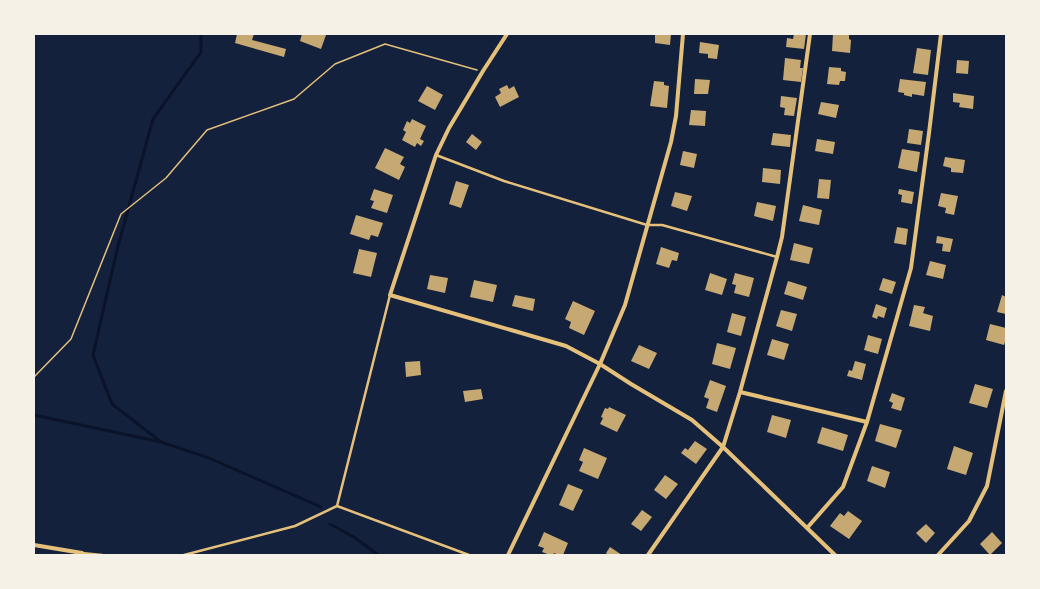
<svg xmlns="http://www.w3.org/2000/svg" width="1040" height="589" viewBox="0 0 1040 589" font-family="'Noto Sans',sans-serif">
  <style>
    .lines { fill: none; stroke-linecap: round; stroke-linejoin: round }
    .stream { stroke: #0b132b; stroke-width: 3 }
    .building { fill: #c6a872 }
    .path { stroke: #e5c07b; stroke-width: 1.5 }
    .service { stroke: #e5c07b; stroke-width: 2.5 }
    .minor { stroke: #e5c07b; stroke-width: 4 }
  </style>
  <rect width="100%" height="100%" fill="#14213d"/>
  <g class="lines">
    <!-- stream -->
    <path class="stream" d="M34,415l127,27 48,16 112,49
      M161,442l-49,-38 -19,-49 25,-109 35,-127 48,-67v-18
      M330,524l24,13 24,18"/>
  </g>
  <!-- building -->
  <path class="building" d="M237,34h17l-2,6 34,9 -2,8 -49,-14z
    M302,34l24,1 -5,14 -21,-8z
    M655,34h16l-1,11 -15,-2z
    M794,34h12l-2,15 -18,-2 1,-9 6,1z
    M833,34h16v5l2,1 -1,13 -18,-2z
    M700,42l19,3 -2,14 -9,-1v-4l-9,-1z
    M917,48l14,2 -3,25 -15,-2z
    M785,58l16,2 -1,8h3l-2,14 -18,-2z
    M957,60l12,1 -1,13 -12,-1z
    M829,67l12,1v3l5,1 -1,9h-5l-1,4 -12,-1z
    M695,79l15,1 -2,14h-14z
    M900,79l26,3 -2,14 -12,-2v3l-8,-2v-2l-6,-1z
    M654,81l10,1v3l5,1 -2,22 -17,-2z
    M507,85l2,4 5,-3 5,11 -19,10 -5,-10 6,-4 -2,-4z
    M427,86l16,9 -8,15 -17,-9z
    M953,93l21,3 -1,13 -14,-2 1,-4 -7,-1z
    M781,96l16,2 -3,18 -10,-1 1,-7 -5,-1z
    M821,102l18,3 -3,13 -18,-4z
    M691,110l15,1 -1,15 -16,-1z
    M412,119l14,7 -6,13 4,2 -3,5 -4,-3 -2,4 -13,-7 4,-8 -3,-2 4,-9 3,2z
    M909,129l14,2 -2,14 -14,-2z
    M773,133l18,2 -1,12 -19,-2z
    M472,134l10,8 -6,8 -10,-8z
    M817,139l18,3 -2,12 -18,-3z
    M385,148l19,9 -4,7 5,3 -6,13 -24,-12z
    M902,149l18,3 -3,20 -19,-4z
    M683,151l14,3 -3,14 -14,-3z
    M945,157l20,3 -2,13 -12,-1v-4l-8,-2z
    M763,168l18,2 -1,14 -18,-2z
    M819,179l12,1 -2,19 -12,-1z
    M456,181l13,4 -8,23 -12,-4z
    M374,189l19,6 -6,18 -16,-5 3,-7 -4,-1z
    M899,189l15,3 -2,12 -11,-2 1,-7 -4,-1z
    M675,192l17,4 -5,15 -16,-5z
    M941,193l17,3 -4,19 -9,-2 1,-5 -8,-2z
    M757,202l19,4 -3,15 -19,-5z
    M803,205l19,5 -3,15 -20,-4z
    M356,215l27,8 -5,14 -7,-2 -2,5 -19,-6z
    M897,227l11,2 -2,16 -12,-2z
    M937,236l16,3 -3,13 -8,-1 1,-7 -7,-1z
    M794,243l19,5 -4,16 -19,-4z
    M661,247l18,6 -2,8 -5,-1 -3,8 -13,-4z
    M359,249l18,4 -6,24 -18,-4z
    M930,261l16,4 -3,14 -17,-4z
    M710,273l17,6 -5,16 -17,-5z
    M735,273l19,5 -5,19 -15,-4 2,-8 -4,-1z
    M430,275l18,3 -3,15 -18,-4z
    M883,278l13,4 -4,12 -13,-4z
    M474,280l23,5 -4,17 -23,-5z
    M788,281l19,6 -4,13 -19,-6z
    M515,295l20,4 -2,12 -21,-5z
    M1002,295l4,2v17l-9,-2z
    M573,301l22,10 -11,24 -15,-7 2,-6 -6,-3z
    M876,304l11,4 -3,10 -6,-2 -1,3 -5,-2z
    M914,305l11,2 -2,6 10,3 -3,15 -21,-5z
    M781,310l16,4 -5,17 -16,-5z
    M732,313l14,4 -5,19 -14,-4z
    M990,324l16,4v11l-2,6 -18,-5z
    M868,335l14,4 -4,15 -14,-4z
    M772,339l17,5 -5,16 -17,-5z
    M717,343l19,5 -6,21 -18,-5z
    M639,345l18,8 -8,16 -18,-8z
    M420,361l1,14 -15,2 -1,-15z
    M855,361l11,3 -4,16 -15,-4 2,-6 3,1z
    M710,380l16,6 -9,26 -11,-4 3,-9 -5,-2z
    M975,384l18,5 -6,19 -18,-5z
    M481,389l2,10 -18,3 -2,-11z
    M892,393l13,5 -4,13 -10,-3 2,-5 -4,-2z
    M609,407l17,8 -9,17 -17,-8 3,-6 -2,-1 4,-9 3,1z
    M772,415l19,5 -5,18 -19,-6z
    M880,424l22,6 -6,18 -21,-7z
    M822,427l26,8 -5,16 -26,-8z
    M695,441l12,8 -11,15 -15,-11 4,-5 3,2z
    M954,446l19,7 -7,22 -19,-6z
    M584,448l23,10 -9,21 -19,-8 4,-9 -4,-2z
    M872,466l18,6 -5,16 -18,-7z
    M665,475l13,9 -12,15 -12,-9z
    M568,484l15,6 -10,21 -14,-6z
    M642,510l10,7 -11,14 -10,-7z
    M848,511l14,10 -13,18 -19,-13 10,-13 4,3z
    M926,524l9,9 -9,10 -10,-10z
    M544,532l24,11 -5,12h-5l-4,-2 -1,2h-3l-8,-3 2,-4 -6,-2z
    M992,532l10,11 -12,12 -10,-11z
    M610,547l12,8h-14l-2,-2z"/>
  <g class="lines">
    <!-- path -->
    <path class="path" d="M34,377l37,-38 50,-125 45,-36 41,-48 87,-31 41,-35 50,-20 92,26"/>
    <!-- service -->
    <path class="service" d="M436,155l68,26 143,44h15l115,32
      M337,506l53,-211
      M82,553l20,2
      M184,555l111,-29 42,-20 132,49"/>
    <!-- minor -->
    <path class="minor" d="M507,34l-24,37 -34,57 -13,27 -46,140 176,51 34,18 31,20 61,36 31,27 112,108
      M740,392l37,-135 5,-20 28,-203
      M807,528l36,-41 24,-65
      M34,545l48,8 1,2
      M508,555l92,-191 25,-59 46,-163 5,-26 7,-82
      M648,555l75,-108 17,-55 127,30 44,-154 18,-135 12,-99
      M938,555l31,-34 18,-35 19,-95"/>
  </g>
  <!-- border -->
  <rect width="1040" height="589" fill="none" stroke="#f6f1e7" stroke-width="70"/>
</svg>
